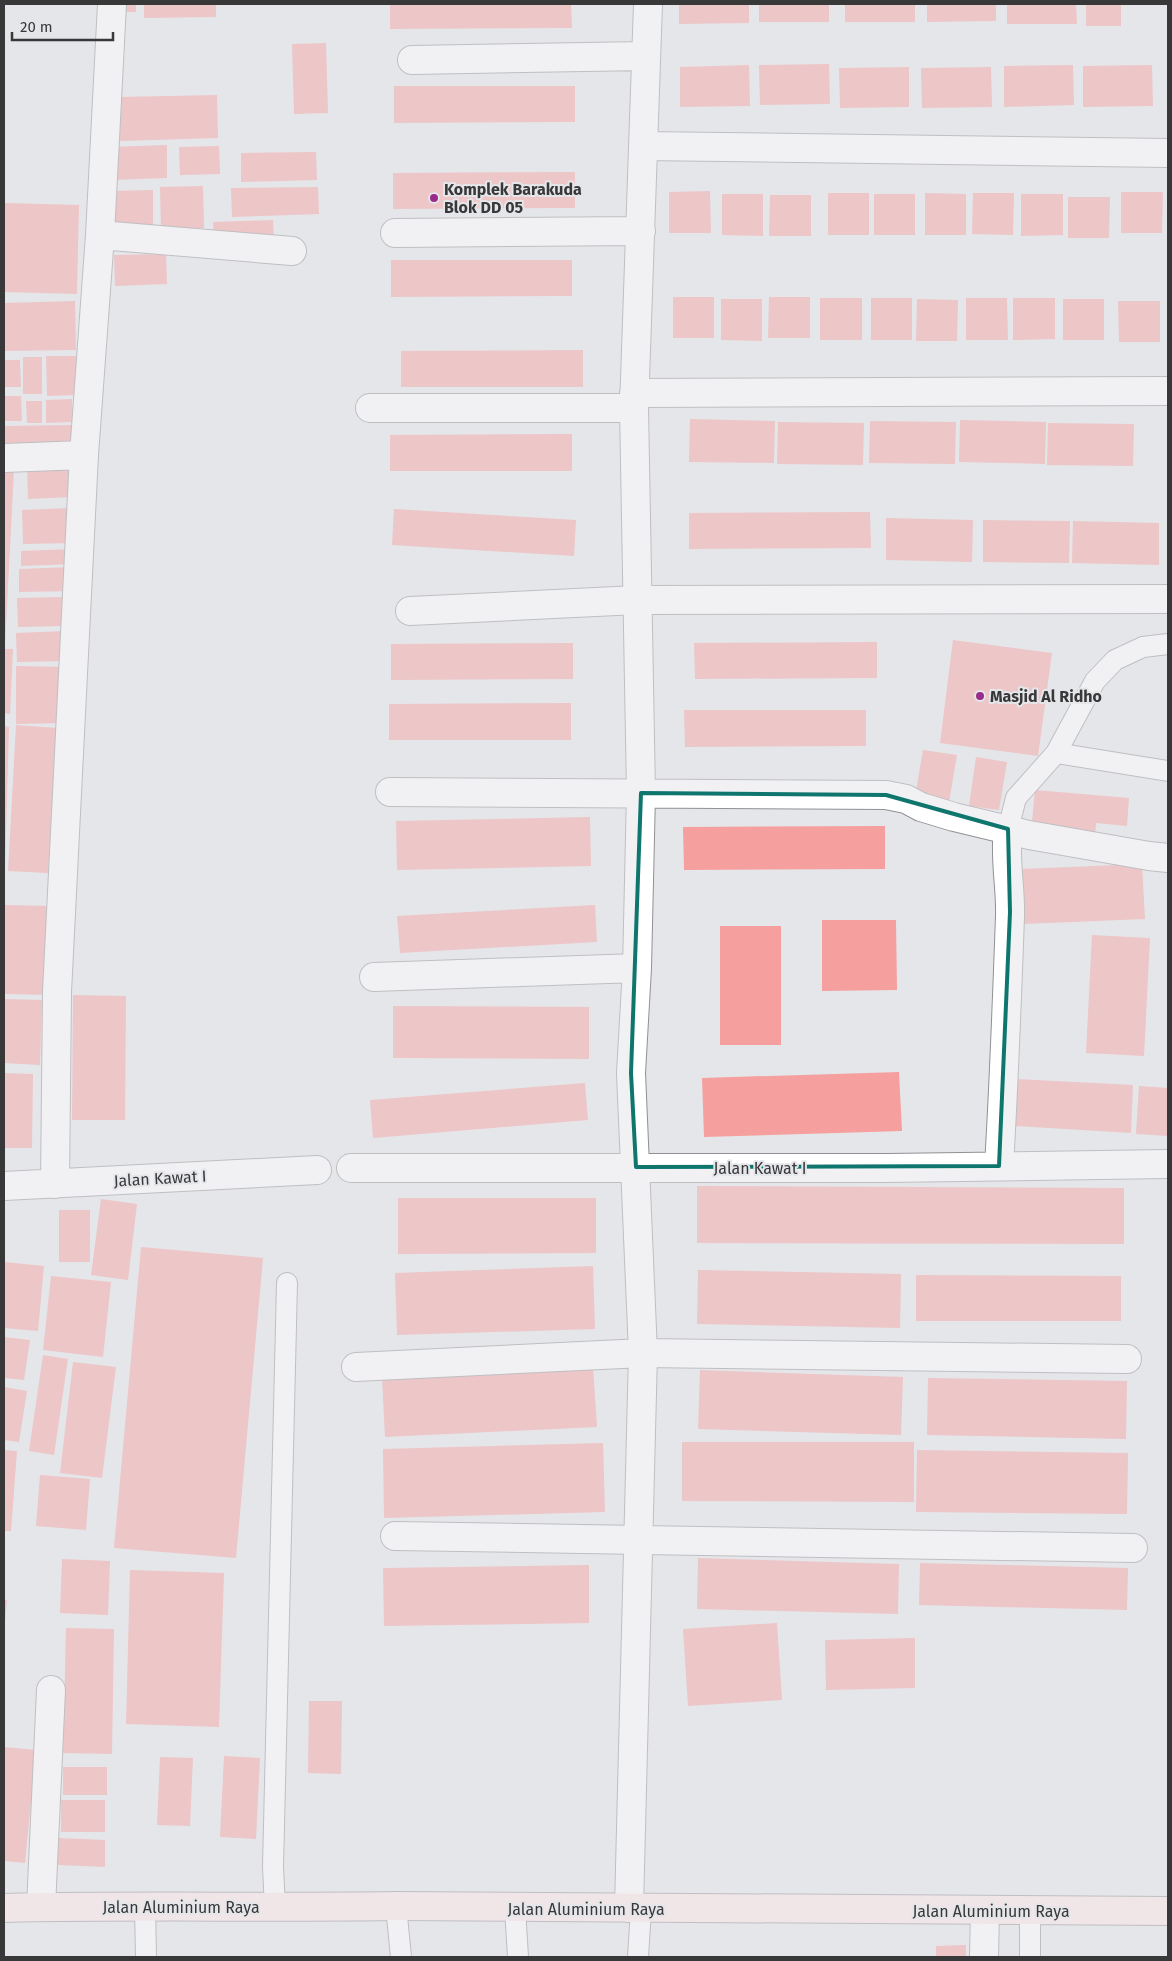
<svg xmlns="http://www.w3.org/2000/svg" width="1172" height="1961" viewBox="0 0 1172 1961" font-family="'Fira Sans',sans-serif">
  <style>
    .building { fill: #f59f9e }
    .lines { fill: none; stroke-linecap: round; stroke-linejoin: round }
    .lane-casing { stroke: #909195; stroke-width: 22 }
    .street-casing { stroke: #909195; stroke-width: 30 }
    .secondary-casing { stroke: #909195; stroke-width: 30 }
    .lane { stroke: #fff; stroke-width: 20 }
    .street { stroke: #fff; stroke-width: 28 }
    .secondary { stroke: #fde4e5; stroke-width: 28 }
    .marked { fill: none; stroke: #0f766e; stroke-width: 4; stroke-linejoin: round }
    .poi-dot { fill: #992b8b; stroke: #e5e6ea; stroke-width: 2 }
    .labels { text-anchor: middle; stroke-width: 4; stroke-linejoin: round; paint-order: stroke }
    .poi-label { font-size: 16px; font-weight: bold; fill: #383839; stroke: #e5e6ea; text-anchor: start }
    .street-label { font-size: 16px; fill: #383839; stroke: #e5e6ea }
  </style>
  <rect width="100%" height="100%" fill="#e5e6ea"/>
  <!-- building -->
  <path class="building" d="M120,4h16v8h-16z
    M144,4h72v13l-72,1z
    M390,4h181l1,24 -182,1z
    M679,4h70v19l-70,1z
    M759,4h70v18h-70z
    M845,4h70v18h-70z
    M927,4h69v17l-69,1z
    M1007,4h69l1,20h-70z
    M1086,4h35v22h-35z
    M326,43l2,70 -34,1 -2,-70z
    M829,64l1,40 -70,1 -1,-40z
    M749,65l1,41 -70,1v-40z
    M1073,65l1,40 -70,2v-41z
    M1152,65l1,41 -70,1v-41z
    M909,67v40l-69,1 -1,-40z
    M991,67l1,40 -70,1 -1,-40z
    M394,86h181v36l-181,1z
    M217,95l1,43 -98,3 -1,-44z
    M167,145v33l-57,2 -1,-33z
    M219,146l1,28 -40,1 -1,-28z
    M316,152l1,28 -76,2v-29z
    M575,172v36l-182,1v-36z
    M203,186l1,42 -43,1 -1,-42z
    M318,187l1,27 -87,3 -1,-29z
    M153,190v39l-45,1 -1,-39z
    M710,191l1,42h-42v-41z
    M1121,192h42l-1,41h-41z
    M828,193h41v42h-41z
    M925,193l41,1v41h-41z
    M973,193h41l-1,42 -41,-1z
    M722,194h41v42l-41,-1z
    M874,194h41v41h-41z
    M1021,194h42v41l-42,1z
    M770,195h41v41h-42z
    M1068,197h42l-1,41h-41z
    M4,203l75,2 -2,89 -73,-2z
    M273,220l1,22 -60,1 -1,-21z
    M166,254l1,30 -52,2 -1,-31z
    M391,260h181v36l-181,1z
    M673,297h41v41h-41z
    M769,297h41v41h-42z
    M820,298h42v42h-42z
    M871,298h41v42h-41z
    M966,298h41l1,42h-42z
    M1013,298h42v41l-42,1z
    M721,299h41v42l-41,-1z
    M917,299l41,1 -1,41h-41z
    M1063,299h41v41h-41z
    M75,301l1,49 -72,1v-48z
    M1118,301h42v41h-41z
    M583,350v37h-182v-36z
    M46,356h31l1,39 -31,1z
    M23,357h19v37h-19z
    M4,360h16l1,27h-17z
    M4,396h17l1,25h-18z
    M72,399v23l-26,1v-23z
    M26,401h16v22h-15z
    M690,419l85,2 -1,42 -85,-1z
    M960,420l86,2 -1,42 -86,-2z
    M870,421l86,1 -1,42 -86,-1z
    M778,422l86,1 -1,42 -86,-1z
    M1048,423l86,1 -1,42 -86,-1z
    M72,425v20l-68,2v-21z
    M572,434v37h-182v-36z
    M73,464l1,33 -46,2 -1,-34z
    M4,469l10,1 -9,175h-1z
    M71,508l1,35 -49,1 -1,-34z
    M394,509l182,11 -2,36 -182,-11z
    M870,512l1,36 -182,1v-36z
    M886,518l87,2 -1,42 -86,-2z
    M983,520l87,1 -1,42 -86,-1z
    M1073,521l86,2v42l-87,-2z
    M74,549v15l-53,2v-15z
    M72,567l1,24 -54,1v-23z
    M65,597l1,29 -48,1 -1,-29z
    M66,631l1,30 -50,1 -1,-29z
    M953,640l99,13 -14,103 -98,-13z
    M877,642v36l-182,1 -1,-36z
    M573,643v36l-182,1v-36z
    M4,649h9l-3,65 -6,-1z
    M16,666l51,1v56l-51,1z
    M571,703v37h-182v-36z
    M684,710h182v36l-181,1z
    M16,725l41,3 -9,145 -40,-2z
    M4,726l5,1 -4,141h-1z
    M923,750l34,5 -8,47 -34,-5z
    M976,757l31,5 -8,48 -30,-4z
    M1035,790l94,8 -2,28 -31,-3 -1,15 -64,-6z
    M590,817l1,49 -194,4 -1,-49z
    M885,826v43l-201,1 -1,-43z
    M1142,864l3,55 -122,5 -1,-55z
    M4,905l50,1 -2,89 -48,-1z
    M595,905l2,37 -197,11 -3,-37z
    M822,920h74l1,70 -75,1z
    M720,926h61v119h-61z
    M1092,935l58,3 -6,118 -58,-3z
    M73,995l53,1 -1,124h-53z
    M4,999l38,1 -2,65 -36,-2z
    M393,1006l196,1v52l-196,-1z
    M899,1072l3,59 -198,6 -2,-59z
    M4,1073l29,1 -1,74h-28z
    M1016,1079l117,6 -2,48 -117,-7z
    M585,1083l3,37 -215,18 -3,-38z
    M1139,1086l29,2v48l-32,-2z
    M697,1186l427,2v56l-427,-1z
    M398,1198h198v55l-198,1z
    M101,1199l36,5 -9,76 -37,-5z
    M59,1210h31v52h-31z
    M141,1247l122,11 -27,300 -122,-10z
    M4,1262l40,4 -6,65 -34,-3z
    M593,1266l2,63 -198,6 -2,-62z
    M698,1270l203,4 -1,54 -203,-4z
    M916,1275l205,1v45h-205z
    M51,1276l60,6 -8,75 -60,-7z
    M4,1337l26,3 -6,40 -20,-2z
    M43,1355l25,4 -14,96 -25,-4z
    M73,1362l43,5 -14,111 -42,-5z
    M593,1367l4,60 -212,10 -3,-59z
    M700,1370l203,7 -2,58 -203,-6z
    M928,1378l199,3 -1,58 -199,-4z
    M4,1387l23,4 -8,51 -15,-2z
    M682,1442h232v60l-232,-1z
    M603,1443l2,69 -221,6 -1,-69z
    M4,1450l13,1 -6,80h-7z
    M917,1450l211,3 -1,61 -211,-2z
    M40,1475l50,4 -4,51 -50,-4z
    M698,1558l201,6 -1,50 -201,-5z
    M62,1559l48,2 -2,54 -48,-2z
    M920,1563l208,5 -1,42 -208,-5z
    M589,1565v58l-205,3 -1,-58z
    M130,1570l94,3 -5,154 -93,-3z
    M4,1600h3l-2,22 -1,-1z
    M777,1623l5,77 -94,6 -5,-77z
    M66,1628l48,1 -2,125 -49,-1z
    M915,1638v50l-89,2 -1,-50z
    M309,1701h33l-1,73 -33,-1z
    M4,1747l32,3 -11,113 -21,-2z
    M224,1756l36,2 -4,81 -36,-2z
    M160,1757l33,1 -3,68 -33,-1z
    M63,1767h44v28h-44z
    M61,1800h44v32h-44z
    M58,1838l47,2v27l-47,-2z
    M966,1945v12h-30v-11z"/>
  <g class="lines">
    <!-- lane casing -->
    <g class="lane-casing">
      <path id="lane" d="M1056,753l112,18
        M1008,829l8,-31 40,-45 39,-72 20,-21 28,-13 25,-3
        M145,1906l1,51
        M396,1906l5,51
        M275,1908l-2,-41 14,-584
        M515,1908l3,49
        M1030,1911v46
        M638,1957l3,-48"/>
    </g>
    <!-- street casing -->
    <g class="street-casing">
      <path id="street" d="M412,60l234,-4
        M644,146l524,7
        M395,233l246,-2
        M100,235l192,16
        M634,393l534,-2
        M370,408h264
        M4,458l80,-3
        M410,611l227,-11 531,-1
        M390,792l496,3 20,4 15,8 33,10 75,18 120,21 19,2
        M374,977l263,-9
        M999,1166c5,-83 8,-166 11,-250 1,-29 -6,-58 -2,-87
        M351,1168h536l281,-4
        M55,1184l2,-192 27,-537 16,-220 12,-231
        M4,1186l313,-16
        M356,1367l287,-14 484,6
        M395,1536l738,12
        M41,1907l10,-217
        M629,1908l14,-555 -12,-280 6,-105 4,-175 -7,-385 14,-404
        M984,1957l1,-46"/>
    </g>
    <!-- secondary casing -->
    <g class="secondary-casing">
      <path id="secondary" d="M4,1908c131,-3 261,0 392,-2l772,5"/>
    </g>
    <!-- lane -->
    <use href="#lane" class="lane"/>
    <!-- street -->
    <use href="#street" class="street"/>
    <!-- secondary -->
    <use href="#secondary" class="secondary"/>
  </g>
  <!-- marked area -->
  <path d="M0 0H1172V1961H0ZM641,793l245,2 122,34 2,83 -11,254 -363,1 -5,-94z" fill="#e5e6ea" fill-opacity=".55" fill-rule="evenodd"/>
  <path class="marked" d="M641,793l245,2 122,34 2,83 -11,254 -363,1 -5,-94z"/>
  <!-- markers -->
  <g class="poi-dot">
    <circle cx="434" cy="198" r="5"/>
    <circle cx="980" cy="696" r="5"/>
  </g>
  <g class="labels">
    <!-- poi labels -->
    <g class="poi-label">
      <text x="444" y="195">Komplek Barakuda<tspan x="444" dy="18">Blok DD 05</tspan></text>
      <text x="990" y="702">Masjid Al Ridho</text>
    </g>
    <!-- street labels -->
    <g class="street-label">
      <text x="760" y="1174">Jalan Kawat I</text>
      <text transform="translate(160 1178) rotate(-3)" y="6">Jalan Kawat I</text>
      <text x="181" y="1913">Jalan Aluminium Raya</text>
      <text x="586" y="1915">Jalan Aluminium Raya</text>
      <text x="991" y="1917">Jalan Aluminium Raya</text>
    </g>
  </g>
  <!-- border -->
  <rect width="1172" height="1961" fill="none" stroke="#383839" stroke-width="10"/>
  <!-- scale -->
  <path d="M12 32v8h101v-8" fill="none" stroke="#383839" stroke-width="2.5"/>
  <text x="20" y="32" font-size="15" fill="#383839" stroke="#e5e6ea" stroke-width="4" paint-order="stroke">20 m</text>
</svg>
